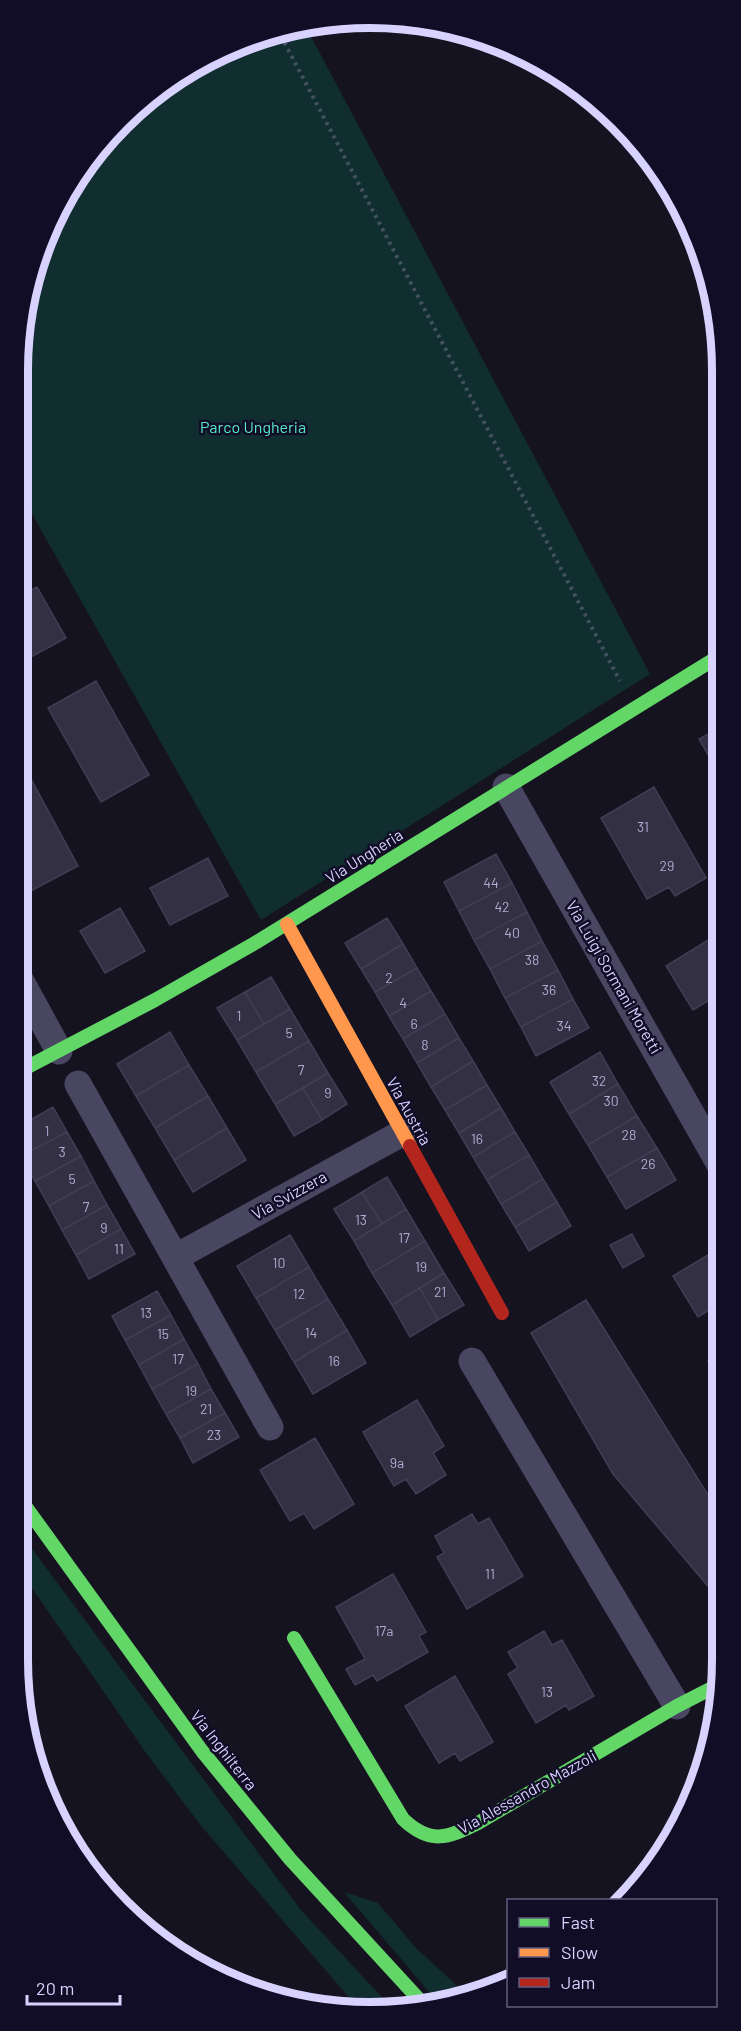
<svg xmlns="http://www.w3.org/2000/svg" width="741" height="2031" viewBox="0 0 741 2031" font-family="Barlow,sans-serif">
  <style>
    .green { fill: #102d2f }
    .building { fill: #343043; stroke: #423d55; stroke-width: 1.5 }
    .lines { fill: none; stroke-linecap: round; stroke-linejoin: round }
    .path { stroke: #435161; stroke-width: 4; stroke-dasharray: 3 4.5; stroke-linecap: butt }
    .street { stroke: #484661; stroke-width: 27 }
    .fast { stroke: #63d668; stroke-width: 14 }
    .slow { stroke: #ff974d; stroke-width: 14 }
    .jam { stroke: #b3261e; stroke-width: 14 }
    .labels { text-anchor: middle; stroke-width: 5; stroke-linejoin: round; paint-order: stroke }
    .number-label { font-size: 14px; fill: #afaad0 }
    .park-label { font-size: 16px; fill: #53eac9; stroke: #120d26 }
    .street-label { font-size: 16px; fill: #d8d2ff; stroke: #120d26 }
    .rim { fill: none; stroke: #d8d2ff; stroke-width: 8 }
  </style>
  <rect width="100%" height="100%" fill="#161320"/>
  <!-- green -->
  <path class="green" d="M306,27l344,647 -389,246 -243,-431v-118l12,-92 61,-123 104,-91z
    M18,1530l282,379 92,99 -33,1 -157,-182 -58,-77 -126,-182z
    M344,1892l34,11 37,44 52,48 -26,11z"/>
  <!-- building -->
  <path class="building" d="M37,587l29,51 -48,26v-67z
    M96,681l53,94 -48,27 -53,-94z
    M721,727v50l-22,-38z
    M18,755l60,111 -51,27 -9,-17z
    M654,787l52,91 -31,18 -6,-9 -22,12 -46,-81z
    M496,854l16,29 -53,28 -15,-29z
    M208,858l20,38 -58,29 -20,-37z
    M512,883l15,29 -53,28 -15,-29z
    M120,908l25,43 -40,22 -25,-42z
    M527,912l15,29 -52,28 -16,-29z
    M387,918l16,26 -42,25 -16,-26z
    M721,932v61l-28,17 -27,-44z
    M542,941l16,29 -53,28 -15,-29z
    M403,944l14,24 -42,24 -14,-23z
    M417,968l14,23 -42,25 -14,-24z
    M558,970l15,29 -52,28 -16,-29z
    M271,977l19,32 -26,15 -19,-32z
    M431,991l14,23 -42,25 -14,-23z
    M245,992l19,32 -27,16 -20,-32z
    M573,999l16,29 -53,28 -15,-29z
    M290,1009l19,32 -53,31 -19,-32z
    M445,1014l14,24 -42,25 -14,-24z
    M170,1032l19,33 -53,31 -19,-32z
    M459,1038l14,23 -42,26 -14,-24z
    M309,1041l19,32 -53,31 -19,-32z
    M600,1052l18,32 -49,30 -19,-32z
    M473,1061l14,24 -42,25 -14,-23z
    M189,1065l19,31 -53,32 -19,-32z
    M328,1073l19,31 -25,16 -19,-32z
    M618,1084l19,32 -49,29 -19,-31z
    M487,1085l14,23 -42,25 -14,-23z
    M303,1088l19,32 -28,16 -19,-32z
    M208,1096l19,32 -53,32 -19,-32z
    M53,1107l14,25 -46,24 -3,-6v-23z
    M501,1108l14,24 -42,25 -14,-24z
    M637,1116l20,32 -50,29 -19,-32z
    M227,1128l19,32 -53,32 -19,-32z
    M67,1132l14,24 -46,25 -14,-25z
    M515,1132l14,23 -42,25 -14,-23z
    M657,1148l19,32 -50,29 -19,-32z
    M529,1155l14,24 -42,25 -14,-24z
    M81,1156l13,25 -45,25 -14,-25z
    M387,1177l19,32 -24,15 -20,-32z
    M543,1179l14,23 -42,25 -14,-23z
    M94,1181l13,24 -45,25 -13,-24z
    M362,1192l20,32 -28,17 -20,-32z
    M557,1202l14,24 -42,25 -14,-24z
    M107,1205l14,24 -45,26 -14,-25z
    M406,1209l19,32 -53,32 -18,-32z
    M121,1229l14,25 -46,25 -13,-24z
    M632,1234l12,22 -21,12 -13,-23z
    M290,1235l19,32 -53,31 -19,-32z
    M425,1241l19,32 -52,32 -20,-32z
    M721,1247l1,55 -24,15 -25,-41z
    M309,1267l19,32 -53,31 -19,-32z
    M444,1273l20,32 -26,15 -18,-32z
    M420,1288l18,32 -28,17 -18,-32z
    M157,1291l14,24 -46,25 -13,-24z
    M328,1299l19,31 -53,32 -19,-32z
    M586,1300l137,219v85l-110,-130 -82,-141z
    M171,1315l13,24 -45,26 -14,-25z
    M347,1330l19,33 -53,31 -19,-32z
    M184,1339l14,25 -46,25 -13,-24z
    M722,1353v34l-14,-26z
    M198,1364l13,25 -45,25 -14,-25z
    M211,1389l14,24 -45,25 -14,-24z
    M417,1400l27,46 -11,7 13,22 -30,19 -10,-15 -12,7 -31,-54z
    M225,1413l14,24 -46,26 -13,-25z
    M315,1438l39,66 -40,25 -10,-16 -14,8 -30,-51z
    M472,1514l6,10 11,-6 34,58 -56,33 -30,-52 7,-4 -9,-17z
    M393,1574l33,58 -7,4 9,16 -51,29 -4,-6 -18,10 -9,-16 19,-10 -29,-52z
    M544,1631l8,14 10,-5 32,56 -25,14 -3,-5 -30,18 -28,-49 10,-6 -10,-16z
    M455,1676l38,66 -33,19 -5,-8 -16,10 -34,-57z"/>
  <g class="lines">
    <!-- path -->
    <path class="path" d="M281,36l339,645"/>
    <!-- street -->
    <path class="street" d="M506,787l216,381
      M18,976l41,75
      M78,1084l192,343
      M176,1257l226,-124
      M472,1361l205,345"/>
    <!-- fast -->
    <path class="fast" d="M18,1072l137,-72 100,-57 466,-288
      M18,1496l184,255 88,108 136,148
      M294,1638l109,181c27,26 45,19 75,4l199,-117 43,-22"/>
    <!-- slow -->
    <path class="slow" d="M287,924l123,222"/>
    <!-- jam -->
    <path class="jam" d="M410,1146l92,167"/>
  </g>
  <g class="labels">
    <!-- number labels -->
    <g class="number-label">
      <text x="643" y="832">31</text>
      <text x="667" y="871">29</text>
      <text x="491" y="888">44</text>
      <text x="502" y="912">42</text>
      <text x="512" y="938">40</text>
      <text x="532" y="965">38</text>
      <text x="389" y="983">2</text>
      <text x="549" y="995">36</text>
      <text x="403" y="1008">4</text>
      <text x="239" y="1021">1</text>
      <text x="414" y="1029">6</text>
      <text x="564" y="1031">34</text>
      <text x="289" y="1038">5</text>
      <text x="425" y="1050">8</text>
      <text x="301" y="1075">7</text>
      <text x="599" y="1086">32</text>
      <text x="328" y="1098">9</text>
      <text x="611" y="1106">30</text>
      <text x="47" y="1136">1</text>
      <text x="629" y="1140">28</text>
      <text x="477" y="1144">16</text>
      <text x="62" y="1157">3</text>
      <text x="648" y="1169">26</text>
      <text x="72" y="1184">5</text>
      <text x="86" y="1212">7</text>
      <text x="361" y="1225">13</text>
      <text x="104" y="1233">9</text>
      <text x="404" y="1243">17</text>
      <text x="119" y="1254">11</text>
      <text x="279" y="1268">10</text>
      <text x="421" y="1272">19</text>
      <text x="440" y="1297">21</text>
      <text x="299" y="1299">12</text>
      <text x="146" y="1318">13</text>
      <text x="311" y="1338">14</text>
      <text x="163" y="1339">15</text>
      <text x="178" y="1364">17</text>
      <text x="334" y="1366">16</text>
      <text x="191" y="1396">19</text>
      <text x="206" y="1414">21</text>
      <text x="214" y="1440">23</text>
      <text x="397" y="1468">9a</text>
      <text x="490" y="1579">11</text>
      <text x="384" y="1636">17a</text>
      <text x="547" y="1697">13</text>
    </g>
    <!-- park labels -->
    <g class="park-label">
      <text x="253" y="433">Parco Ungheria</text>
    </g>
    <!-- street labels -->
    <g class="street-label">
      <text transform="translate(364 856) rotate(-32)" y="6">Via Ungheria</text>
      <text transform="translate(614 977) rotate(60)" y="6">Via Luigi Sormani Moretti</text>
      <text transform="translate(409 1111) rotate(61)" y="6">Via Austria</text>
      <text transform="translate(289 1195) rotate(-29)" y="6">Via Svizzera</text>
      <text transform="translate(224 1750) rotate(52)" y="6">Via Inghilterra</text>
      <text transform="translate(527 1792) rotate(-29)" y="6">Via Alessandro Mazzoli</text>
    </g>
  </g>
  <!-- crop -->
  <path d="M0 0H741V2031H0ZM370 28H370A342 342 0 0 1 712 370V1660A342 342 0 0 1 370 2002H370A342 342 0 0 1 28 1660V370A342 342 0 0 1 370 28Z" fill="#120d26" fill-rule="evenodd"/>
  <path class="rim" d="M370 28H370A342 342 0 0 1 712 370V1660A342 342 0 0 1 370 2002H370A342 342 0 0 1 28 1660V370A342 342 0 0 1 370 28Z"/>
  <!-- legend -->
  <rect x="507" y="1899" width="210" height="108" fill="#120d26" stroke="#615c7d" stroke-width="1.5"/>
  <rect x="519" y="1918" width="30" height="9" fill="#63d668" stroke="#615c7d" stroke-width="1.5"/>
  <text x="561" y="1929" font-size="18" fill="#d8d2ff">Fast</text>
  <rect x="519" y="1948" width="30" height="9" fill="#ff974d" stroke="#615c7d" stroke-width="1.5"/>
  <text x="561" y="1959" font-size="18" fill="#d8d2ff">Slow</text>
  <rect x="519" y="1978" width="30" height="9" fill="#b3261e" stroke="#615c7d" stroke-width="1.5"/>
  <text x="561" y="1989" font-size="18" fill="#d8d2ff">Jam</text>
  <!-- scale -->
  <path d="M27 1995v9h93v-9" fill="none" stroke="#d8d2ff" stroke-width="3"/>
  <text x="36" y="1995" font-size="18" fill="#d8d2ff" stroke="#120d26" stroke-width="4.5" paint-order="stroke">20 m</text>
</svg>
